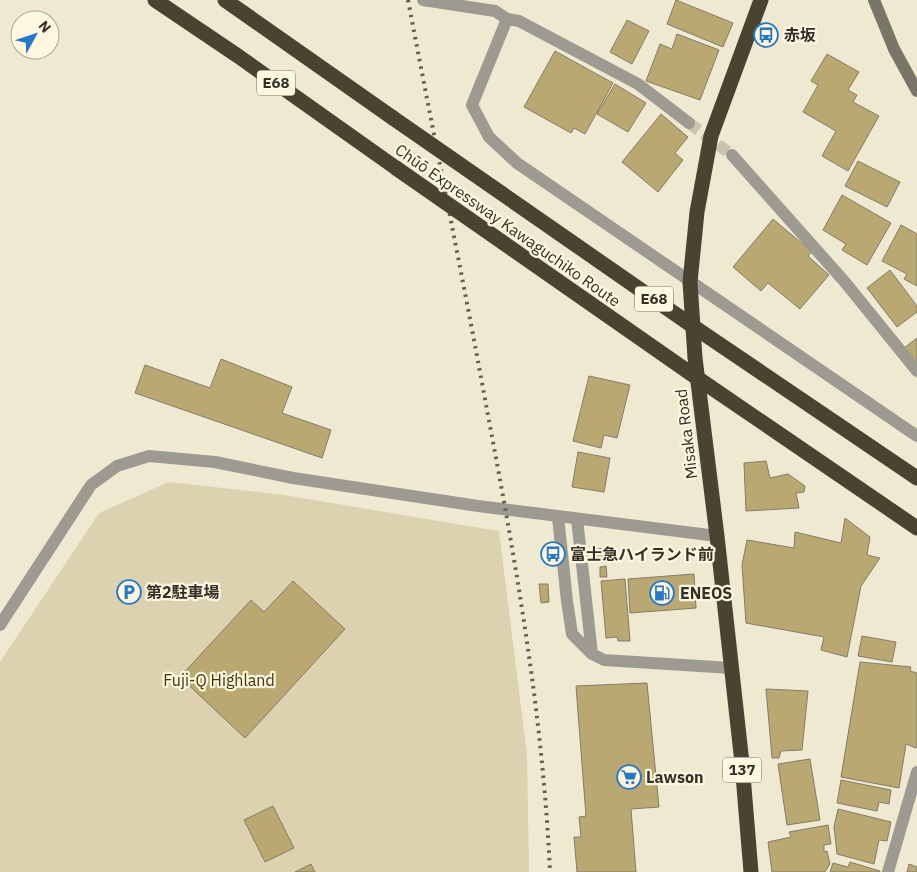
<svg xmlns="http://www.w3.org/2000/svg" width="917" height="872" viewBox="0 0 917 872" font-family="'IBM Plex Sans','Noto Sans JP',sans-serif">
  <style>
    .green { fill: #ddd2b0 }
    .building { fill: #baa872; stroke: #837c68 }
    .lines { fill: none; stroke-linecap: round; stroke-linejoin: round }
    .street-tunnel { stroke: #cac4b0; stroke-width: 12; stroke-dasharray: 12 6; stroke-linecap: butt }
    .lane { stroke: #9d9a91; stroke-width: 12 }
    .street { stroke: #9d9a91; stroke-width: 12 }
    .secondary { stroke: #797567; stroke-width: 12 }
    .highway { stroke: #4a4331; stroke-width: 15 }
    .rail { stroke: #635f53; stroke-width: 4; stroke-dasharray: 2.5 5; stroke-linecap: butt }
    .highway-bridge { stroke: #4a4331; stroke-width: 15 }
    .labels { text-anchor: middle; stroke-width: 4.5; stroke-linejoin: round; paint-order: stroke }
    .shield { fill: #fef6df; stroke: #706b5f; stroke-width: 1 }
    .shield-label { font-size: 15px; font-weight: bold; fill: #333028 }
    .poi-label { font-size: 16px; font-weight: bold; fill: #333028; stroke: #fef6df; text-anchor: start }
    .street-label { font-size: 16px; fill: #333028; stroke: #fef6df }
    .park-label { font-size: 16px; fill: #433608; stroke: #fef6df }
  </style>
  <rect width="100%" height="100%" fill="#f0e9d2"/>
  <!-- green -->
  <path class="green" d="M169,482l115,13 215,36 28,224 2,117h-529v-210l99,-149z"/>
  <!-- building -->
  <path class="building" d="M676,0l57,23 -10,24 -56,-23z
    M627,20l22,11 -17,33 -22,-12z
    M677,34l42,16 -19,50 -54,-19 14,-37 12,5z
    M555,51l58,32 -28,51 -11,-6 -3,5 -47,-26z
    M827,54l32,18 -11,18 9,5 -4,7 26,14 -31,55 -26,-15 14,-25 -33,-19 15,-27 -7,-4z
    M615,84l31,19 -18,29 -31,-18z
    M661,114l27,23 -13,16 8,7 -25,32 -36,-30z
    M858,161l42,21 -13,25 -42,-21z
    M842,195l49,28 -24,42 -25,-15 4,-6 -23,-14z
    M773,219l39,33 -4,4 21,19 -29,34 -32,-26 -7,8 -28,-24z
    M901,225l16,9v52l-13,-7 3,-5 -25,-13z
    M890,270l27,36v6l-20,15 -30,-39z
    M917,338v25l-13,-15z
    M221,359l71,28 -10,26 49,17 -9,28 -187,-65 10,-28 65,23z
    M589,376l41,9 -13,53 -13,-3 -3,13 -28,-7z
    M578,452l32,6 -6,34 -32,-5z
    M766,461l4,17 18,-4 17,12 -1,6 -8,1 3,15 -53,3 -2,-48z
    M845,518l25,19 -3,18 13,3 -19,28 -14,71 -26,-7 3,-13 -78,-14 -4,-58 5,-25 47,8 1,-16 46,11z
    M610,548l1,14h-13l-1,-13z
    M606,566l1,11h-7v-10z
    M694,574l2,34 -66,5 -2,-34z
    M625,579l5,62h-12l-1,-4 -11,1 -5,-57z
    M293,581l52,48 -100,109 -65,-61 71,-77 13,12z
    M539,584h9l1,18 -8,1z
    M862,636l34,6 -4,20 -34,-6z
    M860,662l51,5 -1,4 7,2v73l-1,2 -10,-4 -7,44 -58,-11z
    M647,683l12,124 -28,2 5,63h-59l-3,-35h7l-2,-20 7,-1 -10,-130z
    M766,689l42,2 -6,59 -21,1 -2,7h-7z
    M810,759l10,61 -33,5 -9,-61z
    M841,780l50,10 -2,14 -10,-2 -2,9 -40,-8z
    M273,806l21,42 -29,14 -21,-42z
    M838,809l53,13 -4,19 -8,-1 -5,24 -37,-10 -3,-27z
    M828,825l3,19 -7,1v7l3,-1 3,13 -5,8h-53l-4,-30 23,-5 -2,-5z
    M850,862l30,9v1h-50l3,-9 15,4z
    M311,864l4,8h-20z
    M909,864l8,3v5h-10z"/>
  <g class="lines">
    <!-- street-tunnel -->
    <path class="street-tunnel" d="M689,123l43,32"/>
    <!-- lane -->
    <path class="lane" d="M558,517l9,84 5,33 20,20 12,6 127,8
      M577,519l15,135"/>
    <!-- street -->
    <path class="street" d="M423,0l72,11 12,8 -35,86 17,32 28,26 400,273
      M507,19l12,2 119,63 51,39
      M732,155l112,126 73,90
      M0,625l91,-140 26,-19 32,-10 66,6 78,16 185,28 239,30
      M888,872l29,-100"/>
    <!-- secondary -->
    <path class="secondary" d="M874,0l20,49 23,42"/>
    <!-- highway -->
    <path class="highway" d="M155,0l83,56 158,112
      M225,0l168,118
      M751,872l-9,-109 -25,-227 -22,-178 -5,-76 7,-70 14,-76 50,-136"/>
    <!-- rail -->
    <path class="rail" d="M408,0c26,137 54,273 79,410 29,153 56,307 63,462"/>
    <!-- highway-bridge -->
    <path class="highway-bridge" d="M393,118l301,209 223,151
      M396,168l294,205 227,155"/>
  </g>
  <!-- icons -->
  <defs>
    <g id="bus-ring" transform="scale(1.25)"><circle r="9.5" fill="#fef6df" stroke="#2578c6" stroke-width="1.5"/><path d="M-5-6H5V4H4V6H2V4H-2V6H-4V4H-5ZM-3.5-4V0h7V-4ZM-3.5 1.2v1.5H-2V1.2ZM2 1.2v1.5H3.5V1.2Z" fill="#2578c6"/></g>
    <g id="parking-ring" transform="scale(1.25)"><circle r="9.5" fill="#fef6df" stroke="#2578c6" stroke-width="1.5"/><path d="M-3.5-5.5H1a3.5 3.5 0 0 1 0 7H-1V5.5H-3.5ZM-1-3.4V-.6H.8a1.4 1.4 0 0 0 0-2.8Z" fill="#2578c6"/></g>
    <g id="fuel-ring" transform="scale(1.25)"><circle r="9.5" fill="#fef6df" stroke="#2578c6" stroke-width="1.5"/><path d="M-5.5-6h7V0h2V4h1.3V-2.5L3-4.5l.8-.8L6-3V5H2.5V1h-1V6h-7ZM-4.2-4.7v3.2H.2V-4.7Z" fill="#2578c6"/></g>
    <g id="supermarket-ring" transform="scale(1.25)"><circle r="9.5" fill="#fef6df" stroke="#2578c6" stroke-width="1.5"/><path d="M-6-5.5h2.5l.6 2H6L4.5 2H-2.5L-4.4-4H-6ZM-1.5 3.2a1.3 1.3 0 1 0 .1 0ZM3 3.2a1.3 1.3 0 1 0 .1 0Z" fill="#2578c6"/></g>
  </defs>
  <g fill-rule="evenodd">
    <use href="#bus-ring" x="766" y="35"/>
    <use href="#bus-ring" x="553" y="554"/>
    <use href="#parking-ring" x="129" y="592"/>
    <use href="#fuel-ring" x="662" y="593"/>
    <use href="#supermarket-ring" x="629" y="777"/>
  </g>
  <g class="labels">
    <!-- shield labels -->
    <g class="shield">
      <rect x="257" y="70.5" width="38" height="25" rx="4"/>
      <rect x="635" y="286.5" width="38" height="25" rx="4"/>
      <rect x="723" y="757.5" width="38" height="25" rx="4"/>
    </g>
    <g class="shield-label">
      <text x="276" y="88">E68</text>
      <text x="654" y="304">E68</text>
      <text x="742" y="775">137</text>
    </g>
    <!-- poi labels -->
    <g class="poi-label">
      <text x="784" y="41">赤坂</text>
      <text x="570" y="560">富士急ハイランド前</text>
      <text x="146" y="598">第2駐車場</text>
      <text x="680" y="599">ENEOS</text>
      <text x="646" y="783">Lawson</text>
    </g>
    <!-- street labels -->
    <g class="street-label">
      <text transform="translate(508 225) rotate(35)" y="6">Chūō Expressway Kawaguchiko Route</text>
      <text transform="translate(686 434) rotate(-97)" y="6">Misaka Road</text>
    </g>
    <!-- park labels -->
    <g class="park-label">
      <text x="219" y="686">Fuji-Q Highland</text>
    </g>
  </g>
  <!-- north arrow -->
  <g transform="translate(35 35) rotate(50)"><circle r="24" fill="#fef6df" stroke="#ada796"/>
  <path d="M0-4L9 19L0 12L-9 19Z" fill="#2578c6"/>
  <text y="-8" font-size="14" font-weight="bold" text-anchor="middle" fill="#333028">N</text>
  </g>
</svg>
